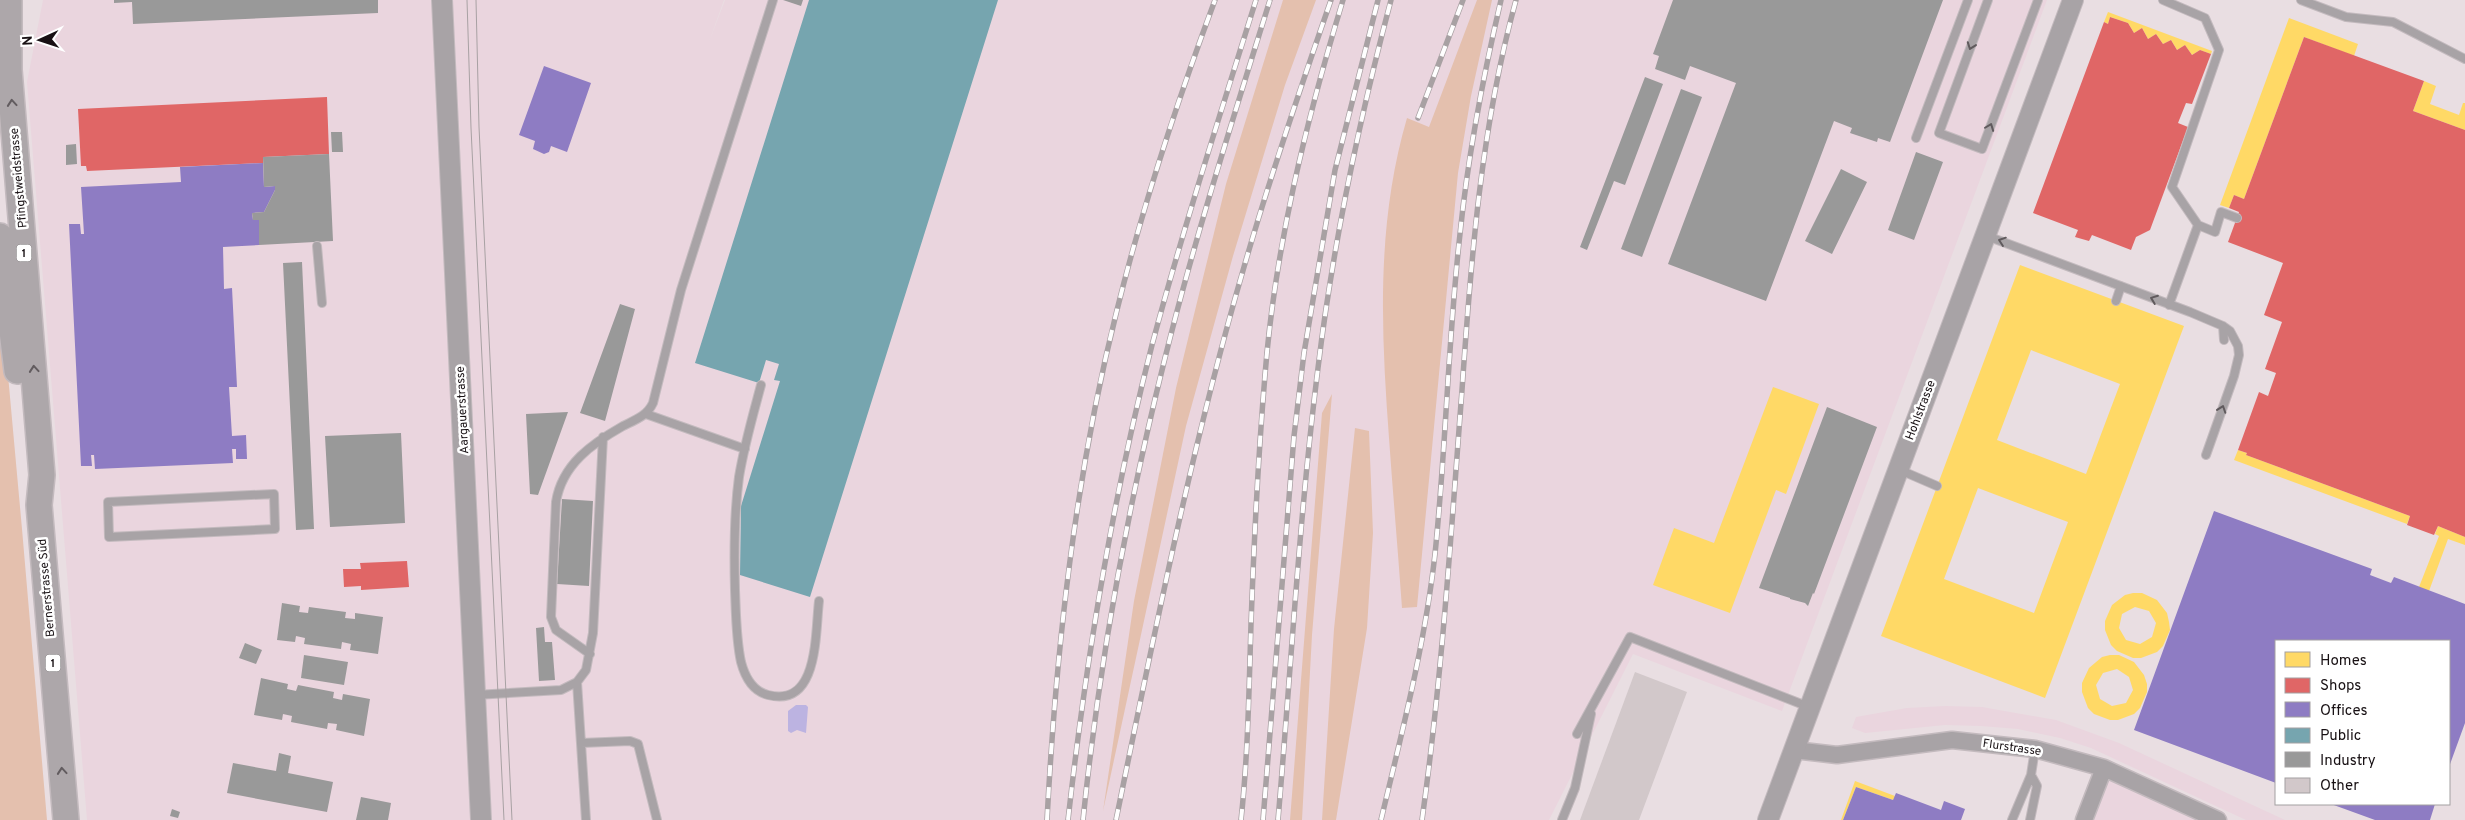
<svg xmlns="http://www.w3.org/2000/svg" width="2465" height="820" viewBox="0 0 2465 820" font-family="Overpass,sans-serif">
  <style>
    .built { fill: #ead5de }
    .green { fill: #e4c0ae }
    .water { fill: #bcb3e1 }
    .homes { fill: #ffd966; fill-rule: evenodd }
    .shops { fill: #e06666 }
    .offices { fill: #8e7cc3 }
    .public { fill: #76a5af }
    .industry { fill: #999 }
    .building { fill: #d2c8ca }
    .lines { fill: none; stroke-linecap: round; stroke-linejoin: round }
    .service-casing { stroke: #c3babe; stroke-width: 10 }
    .minor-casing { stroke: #c3babe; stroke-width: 19 }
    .tertiary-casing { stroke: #c3babe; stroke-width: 22 }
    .primary-casing { stroke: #c3babe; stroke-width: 28 }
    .service { stroke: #a8a3a6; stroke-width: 8 }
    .minor { stroke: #a8a3a6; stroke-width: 16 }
    .tertiary { stroke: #a8a3a6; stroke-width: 20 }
    .primary { stroke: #ada7aa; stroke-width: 25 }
    .tram { stroke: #a8a1a3; stroke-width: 1 }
    .rail-casing { stroke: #a8a1a3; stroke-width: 5.5 }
    .rail { stroke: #fff; stroke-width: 4; stroke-dasharray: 11; stroke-linecap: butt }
    .oneway { stroke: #605a5d }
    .oneway2 { stroke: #625c5f }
    .labels { text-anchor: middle; stroke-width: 5; stroke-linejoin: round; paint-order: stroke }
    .shield { fill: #fff; stroke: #5d585a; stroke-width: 1 }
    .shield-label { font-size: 11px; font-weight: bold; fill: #181114 }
    .street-label { font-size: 12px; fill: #181114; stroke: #fff }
  </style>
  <rect width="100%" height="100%" fill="#e9dee2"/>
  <!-- built -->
  <path class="built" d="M43,0h681l-15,42 16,-42h1322l-265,711 -149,-57 -84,166h-1462l-60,-738z
    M1945,706l37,1 74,13 63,23 166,77h-39l-155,-72 -31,-10 -42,-9 -37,-3 -36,-1 -80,8 -13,-5 4,-11 51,-9z
    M2099,767l110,53h-129z"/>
  <!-- green -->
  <path class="green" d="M1283,0h33l-31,85 -52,171 -47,170 -83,385 31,-210 42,-213 50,-204z
    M1477,0h15l-21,96 -13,77 -41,434 -15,1c-4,-57 -9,-113 -13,-170 -8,-108 -13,-214 18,-320l22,9z
    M0,321l7,43 15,165 25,291h-47z
    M1332,394l-20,241 -10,185h-12l32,-407z
    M1355,428l14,3 4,102 -6,95 -31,192h-14l12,-191z"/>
  <!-- water -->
  <path class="water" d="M796,705h10l2,2 -2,26 -9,-3 -6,3 -3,-2v-20z"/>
  <!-- homes -->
  <path class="homes" d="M2108,12l104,39 -1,3 -11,-4 -8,5 -7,-10 -8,5 -6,-10 -8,4 -7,-10 -8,5 -6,-11 -8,5 -6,-10 -18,-6 -2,7 -4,-2z
    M2289,18l69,26 -4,12 -50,-19 -60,162 -10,-4 -5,13 -9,-3z
    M2424,81l12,5 -6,18 29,11 4,-12h2v27l-52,-19z
    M2020,265l164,61 -139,372 -164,-62zM2031,350l89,34 -34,90 -89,-34zM1978,488l90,34 -34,91 -90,-34z
    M1773,387l46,17 -33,90 -10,-4 -46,123 -77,-28 21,-57 40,15z
    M2238,450l9,3 -1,2 164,61 -3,8 -173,-64z
    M2438,526l27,11v8l-17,-6 -19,52 -10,-4 20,-51 -4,-2z
    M2133,593h9l15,7 10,13 2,9 1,8 -7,16 -6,6 -16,6h-8l-16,-7 -6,-6 -6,-15v-9l7,-16 13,-10zM2135,607l14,4 7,12 -4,14 -12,7 -14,-4 -7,-12 3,-14z
    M2110,655h9l15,7 10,13 3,9v8l-7,16 -6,6 -16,6h-8l-16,-6 -6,-6 -6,-16v-9l7,-15 13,-11zM2117,669l12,8 4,13 -7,13 -14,3 -12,-7 -4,-14 7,-12z
    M1855,781l40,15 -2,4 -37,-13 -13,33h-2z"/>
  <!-- shops -->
  <path class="shops" d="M2110,17l18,6 6,10 8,-5 6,11 8,-5 7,10 8,-4 6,10 8,-5 7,10 8,-5 11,4 -19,50 -6,-1 -8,20 10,4 -38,103 -14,7 -5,13 -39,-15 -3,6 -14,-4 3,-7 -45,-17 71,-191 4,2z
    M2304,37l120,44 -11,30 52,19v407l-27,-11 -4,9 -27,-10 3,-9 -164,-61 1,-2 -9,-3 21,-58 9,4 8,-23 -11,-4 17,-47 -18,-7 19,-52 -55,-21 11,-30 -10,-4 5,-13 10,4z
    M327,97l2,57 -66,3v6l-176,8 -1,-5h-5l-3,-57z
    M407,561l2,26 -48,3v-4l-17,1 -1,-18h18l-1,-6z"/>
  <!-- offices -->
  <path class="offices" d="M544,66l47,17 -24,69 -16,-6 -2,6 -5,2 -11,-5 2,-8 -16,-6z
    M263,163l1,24 11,-1v4l-11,22 -12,1 1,7h6v25l-36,2 1,42 8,-1 5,99h-8l3,49 14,-1 1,24h-11v-10h-4l1,14 -138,6 -1,-14h-3l1,11h-11l-12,-242h11l1,10h3l-3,-47 100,-5 -1,-15z
    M2214,511l158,58 -2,6 21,8 3,-6 71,27v119l-16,44v-126h-173v142l-142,-53z
    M1856,787l37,13 3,-7 45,17 3,-9 21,8 -4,11h-118z
    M2331,804h104l-5,16h-55z"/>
  <!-- public -->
  <path class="public" d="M809,0h189l-188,597 -70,-22 1,-69 39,-125 -6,-1 5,-16 -13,-4 -7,23 -64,-20z"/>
  <!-- industry -->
  <path class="industry" d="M114,0h264v13l-245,11 -1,-22 -18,1z
    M783,0h20l-2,6z
    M1673,0h270l-53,142 -12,-4 -1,4 -27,-9 2,-5 -18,-7 -68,180 -98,-37 68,-181 -46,-17 -5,14 -30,-11 4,-13 -6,-2z
    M1645,77l18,7 -38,101 -11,-4 -27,69 -7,-3z
    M1681,89l21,8 -60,160 -21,-8z
    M331,132h11l1,20h-11z
    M76,144l1,20 -11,1v-20z
    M1916,152l27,10 -29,78 -26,-10z
    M329,154l4,87 -74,4v-25h-6l-1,-7 12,-1 11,-22v-4l-11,1 -1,-30z
    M1841,169l26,13 -35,72 -27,-13z
    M302,262l12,267 -18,1 -13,-267z
    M620,304l15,5 -30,112 -25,-8z
    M1827,407l50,20 -63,167 -1,-1 -5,13 -3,-3 -15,-4v-1l-31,-10z
    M568,412l-30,83 -8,-1 -4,-80z
    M401,433l4,90 -75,4 -5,-91z
    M562,499l31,2 -4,85 -32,-2z
    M282,603l18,3 -1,6 9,1 1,-6 37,5 -1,6 10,1v-6l28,4 -5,37 -28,-4 1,-6 -9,-2 -1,7 -37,-5 1,-6 -9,-2 -1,6 -18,-2z
    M544,627l1,15h7l3,38 -16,1 -3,-53z
    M245,643l17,7 -6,14 -17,-6z
    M304,655l44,7 -4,23 -43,-7z
    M261,678l27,6 -1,5 9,2 2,-6 36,7 -1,6 9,2 1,-6 27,5 -6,37 -28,-6 1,-6 -9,-1 -1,6 -36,-7 1,-6 -9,-2 -1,6 -28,-5z
    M279,753l12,3 -3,17 45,9 -6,30 -100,-19 6,-30 43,8z
    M361,797l30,6 -3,17h-32z
    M172,809l8,3 -2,6 -8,-2z"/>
  <!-- building -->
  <path class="building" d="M1635,672l52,20 -48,128h-59z"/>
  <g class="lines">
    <!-- service casing -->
    <g class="service-casing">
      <path id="service" d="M1988,0l-49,133 43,16 56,-149
        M2163,0l42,18 14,32 -47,137 26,38 17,7 6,-20 16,6
        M2301,0l45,17 47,5 72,37
        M1916,138l52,-138
        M1987,236l203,76 33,14 7,5 8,15 1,9 -5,21 -28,79
        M317,246l5,57
        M2116,301l5,-15
        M2169,305l29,-80
        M2223,326l1,14
        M761,385c-8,30 -17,61 -22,92 -5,37 -5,76 -4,113 1,24 1,49 6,72 4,15 11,29 27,33 51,13 47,-61 51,-94
        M646,414l99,35
        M1900,470l37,16
        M274,494l1,35 -166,8 -1,-35z
        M590,654l-34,-24 -5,-13 5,-115c6,-38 37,-59 67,-76 12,-6 24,-10 30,-23l28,-113 92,-290
        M577,682l9,138
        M475,695l86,-5 16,-8 9,-12 7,-37 10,-196
        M1577,734l53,-97 179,70
        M581,743l49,-2 8,3 19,76
        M1562,820l13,-32 16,-74
        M2012,820l19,-45 4,-26
        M2030,820l7,-34 -6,-11"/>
    </g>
    <!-- minor casing -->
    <g class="minor-casing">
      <path id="minor" d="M1794,750l43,5 115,-15 83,9 69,19 114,52
        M2084,820l20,-52"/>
    </g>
    <!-- tertiary casing -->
    <g class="tertiary-casing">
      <path id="tertiary" d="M442,0l39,820
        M1768,820l305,-820"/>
    </g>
    <!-- primary casing -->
    <g class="primary-casing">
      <path id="primary" d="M9,0v70l33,405 -3,30 27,315
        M0,236l17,135"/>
    </g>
    <!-- service -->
    <use href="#service" class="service"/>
    <!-- minor -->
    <use href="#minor" class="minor"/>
    <!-- tertiary -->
    <use href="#tertiary" class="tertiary"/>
    <!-- primary -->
    <use href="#primary" class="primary"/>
    <!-- tram -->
    <path class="tram" d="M467,0l4,128 33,692
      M476,0l3,127 33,693"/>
    <!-- rail casing -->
    <g class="rail-casing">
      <path id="rail" d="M1418,118l45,-118
        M1047,820c9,-171 28,-343 70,-510 26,-105 60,-208 98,-310
        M1068,820c18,-160 44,-319 84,-475 31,-116 68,-230 104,-345
        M1083,820c16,-156 44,-310 82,-462 30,-121 68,-239 105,-358
        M1116,820c38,-185 75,-371 128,-553 26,-90 56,-178 87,-267
        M1241,820c7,-65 8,-130 10,-196 3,-83 7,-166 14,-249 10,-128 41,-253 78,-375
        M1263,820l31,-384 10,-83 31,-183 43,-170
        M1278,820c13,-151 21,-302 40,-452 15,-124 41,-247 73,-368
        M1381,820c21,-88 44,-176 54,-266 11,-106 13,-214 25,-320 8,-79 23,-157 41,-234
        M1422,820c20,-143 29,-286 40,-430 9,-131 19,-263 54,-390"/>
    </g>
    <!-- rail -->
    <use href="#rail" class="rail"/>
  </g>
  <!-- one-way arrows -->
  <defs><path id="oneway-chevron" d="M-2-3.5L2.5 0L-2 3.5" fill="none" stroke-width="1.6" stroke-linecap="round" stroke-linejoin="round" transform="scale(1.25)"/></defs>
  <g class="oneway">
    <use href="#oneway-chevron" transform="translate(1971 46) rotate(110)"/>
    <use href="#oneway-chevron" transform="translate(1990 127) rotate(-69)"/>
    <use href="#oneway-chevron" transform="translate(2002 241) rotate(-161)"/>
    <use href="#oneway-chevron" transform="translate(2154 299) rotate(-159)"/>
    <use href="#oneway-chevron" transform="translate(2222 409) rotate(-71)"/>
  </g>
  <g class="oneway2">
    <use href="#oneway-chevron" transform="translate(12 103) rotate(-95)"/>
    <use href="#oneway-chevron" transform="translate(34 369) rotate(-95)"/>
    <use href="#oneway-chevron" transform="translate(62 771) rotate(-95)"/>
  </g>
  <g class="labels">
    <!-- shield labels -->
    <g class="shield">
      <rect x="16.5" y="244.5" width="15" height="17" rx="4"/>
      <rect x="45.5" y="654.5" width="15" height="17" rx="4"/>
    </g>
    <g class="shield-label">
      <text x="24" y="257">1</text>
      <text x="53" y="667">1</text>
    </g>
    <!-- street labels -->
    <g class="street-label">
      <text transform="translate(18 178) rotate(-95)" y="4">Pfingstweidstrasse</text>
      <text transform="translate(462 410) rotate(-93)" y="4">Aargauerstrasse</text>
      <text transform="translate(1920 410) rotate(-69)" y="4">Hohlstrasse</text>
      <text transform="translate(46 588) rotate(-95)" y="4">Bernerstrasse Süd</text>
      <text transform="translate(2012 747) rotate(8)" y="4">Flurstrasse</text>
    </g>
  </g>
  <!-- legend -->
  <rect x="2275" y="640" width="175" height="165" fill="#ffffff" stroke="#a3a0a1"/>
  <rect x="2285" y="652" width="25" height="15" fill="#ffd966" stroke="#a3a0a1"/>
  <text x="2320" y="665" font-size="15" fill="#181114">Homes</text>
  <rect x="2285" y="678" width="25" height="15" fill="#e06666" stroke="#a3a0a1"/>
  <text x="2320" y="690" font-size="15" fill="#181114">Shops</text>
  <rect x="2285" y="702" width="25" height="15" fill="#8e7cc3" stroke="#a3a0a1"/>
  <text x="2320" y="715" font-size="15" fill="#181114">Offices</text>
  <rect x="2285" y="728" width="25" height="15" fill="#76a5af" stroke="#a3a0a1"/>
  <text x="2320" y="740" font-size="15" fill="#181114">Public</text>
  <rect x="2285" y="752" width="25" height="15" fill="#999999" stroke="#a3a0a1"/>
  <text x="2320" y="765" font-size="15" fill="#181114">Industry</text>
  <rect x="2285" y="778" width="25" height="15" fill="#d2c8ca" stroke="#a3a0a1"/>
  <text x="2320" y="790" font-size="15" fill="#181114">Other</text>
  <!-- north arrow -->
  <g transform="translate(40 40) rotate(267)" stroke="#ffffff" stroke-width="4" paint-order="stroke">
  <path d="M0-4L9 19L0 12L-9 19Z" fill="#181114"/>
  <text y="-8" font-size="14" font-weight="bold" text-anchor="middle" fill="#181114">N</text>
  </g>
</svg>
